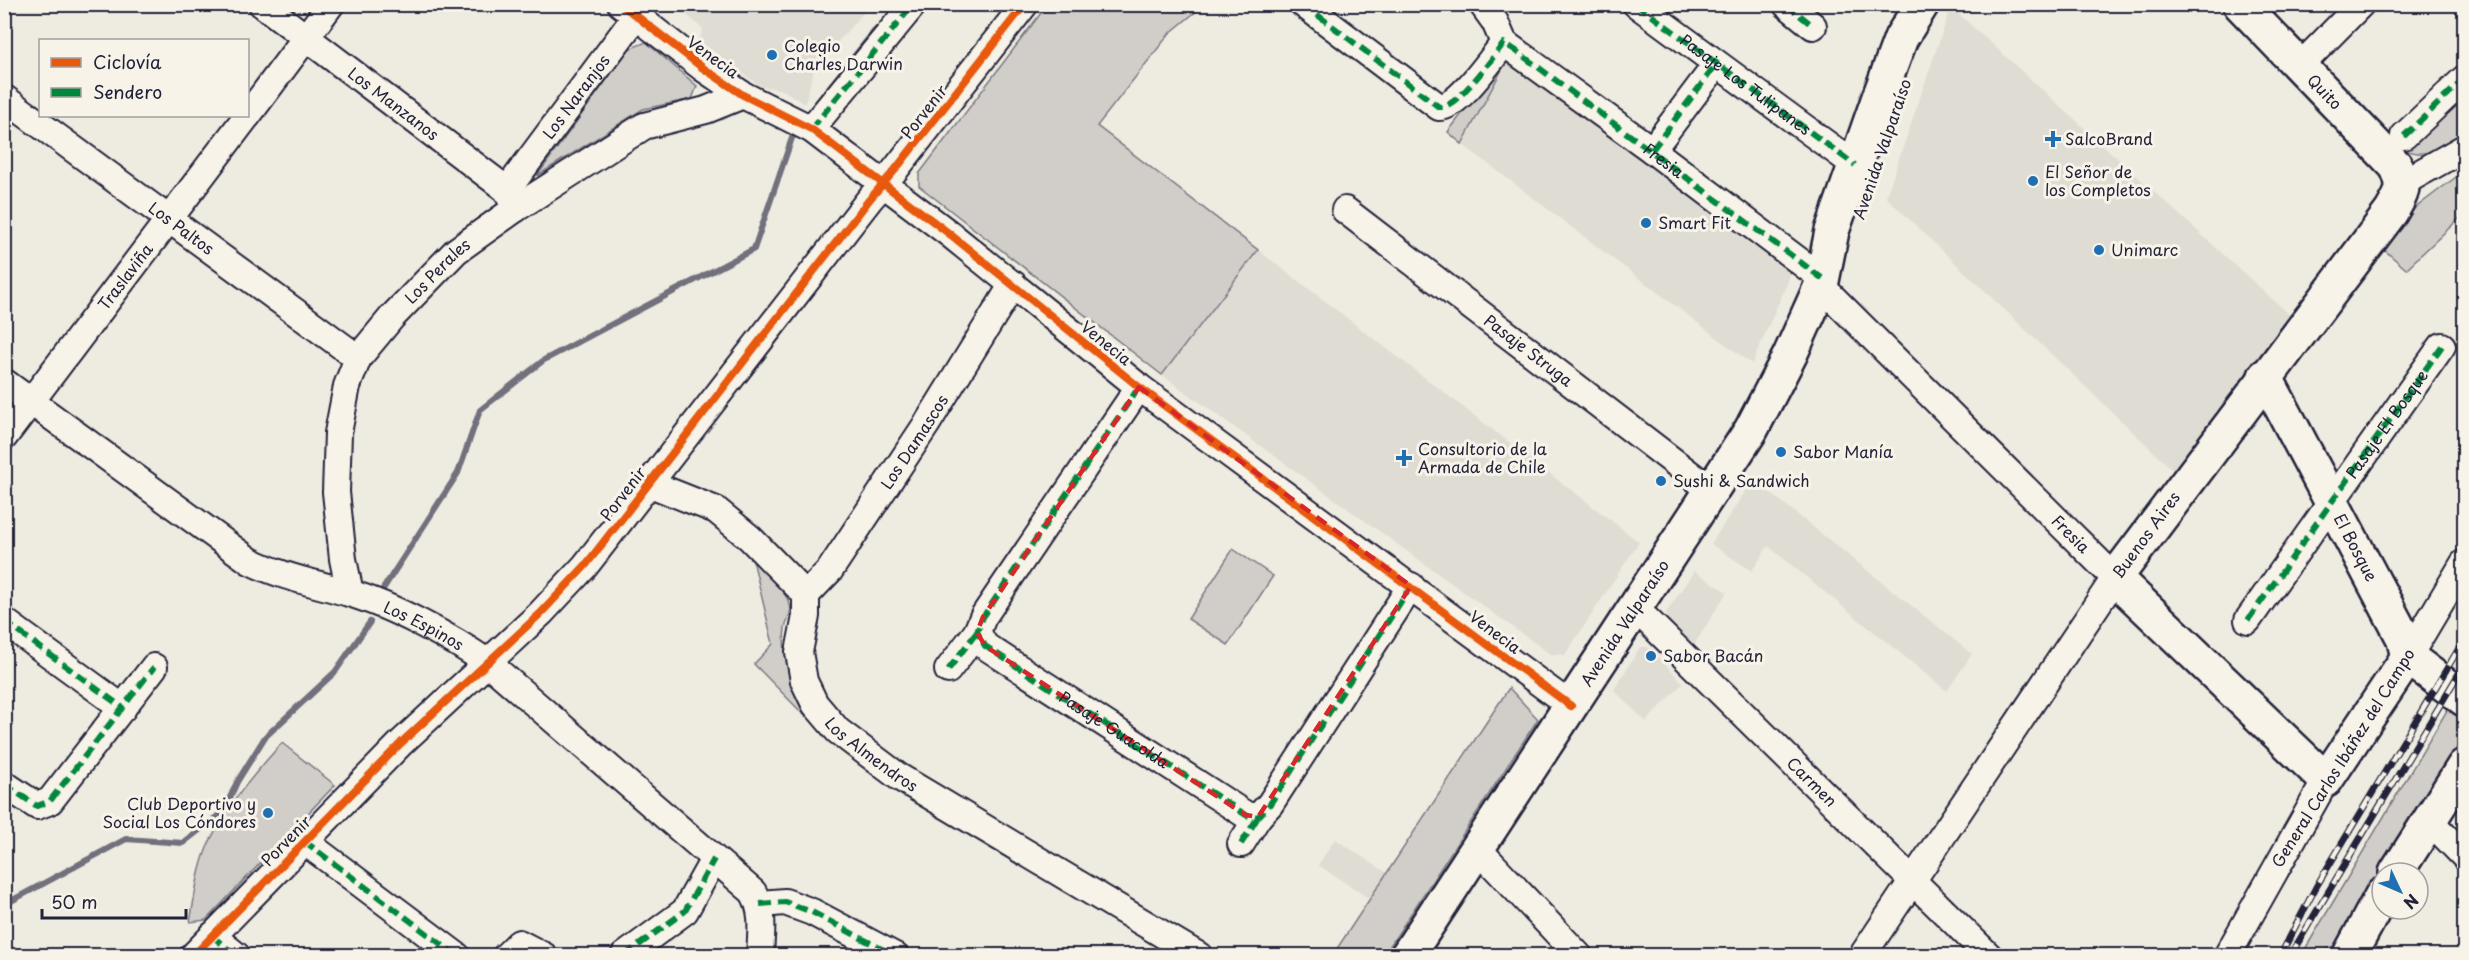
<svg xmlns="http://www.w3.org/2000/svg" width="2469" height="960" viewBox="0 0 2469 960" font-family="'Playpen Sans',sans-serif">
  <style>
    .built { fill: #dfdcd4 }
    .green { fill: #d1cdc9; stroke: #7a7882; stroke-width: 1.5 }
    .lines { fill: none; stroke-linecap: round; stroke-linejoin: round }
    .stream { stroke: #716f7b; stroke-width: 6 }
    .minor-casing { stroke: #22223b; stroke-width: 30 }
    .major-casing { stroke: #22223b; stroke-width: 38 }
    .minor { stroke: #f7f3e8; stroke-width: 26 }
    .major { stroke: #f7f3e8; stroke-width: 33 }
    .rail-casing { stroke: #22223b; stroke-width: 7 }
    .rail { stroke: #f7f3e8; stroke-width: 4.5; stroke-dasharray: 14; stroke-linecap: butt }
    .quiet { stroke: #00873e; stroke-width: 6; stroke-dasharray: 12 6; stroke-linecap: butt }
    .cycleway-casing { stroke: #f7f3e8; stroke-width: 11 }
    .cycleway { stroke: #e8590c; stroke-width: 8 }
    .marked { fill: none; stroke: #d62828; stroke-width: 4.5; stroke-dasharray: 12 8; stroke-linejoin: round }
    .poi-dot { fill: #1f6fb2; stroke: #f7f3e8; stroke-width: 2 }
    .labels { text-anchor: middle; stroke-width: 6; stroke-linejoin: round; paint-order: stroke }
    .poi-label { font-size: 16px; fill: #22223b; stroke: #f7f3e8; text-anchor: start }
    .street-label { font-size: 16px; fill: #22223b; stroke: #f7f3e8 }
  </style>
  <rect width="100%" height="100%" fill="#eeebe1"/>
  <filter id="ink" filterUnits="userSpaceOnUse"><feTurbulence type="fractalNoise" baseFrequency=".0167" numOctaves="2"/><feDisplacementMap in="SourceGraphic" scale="12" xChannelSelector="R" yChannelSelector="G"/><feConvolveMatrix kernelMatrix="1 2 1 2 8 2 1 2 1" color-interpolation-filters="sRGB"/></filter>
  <g filter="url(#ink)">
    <!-- built -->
    <path class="built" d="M675,5h195l-56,64 -9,35 -22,-14 -23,-4 -61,-45 4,-12z
      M1951,7l339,308 -117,155 -287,-273z
      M1520,61l269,203v15l-37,85 -290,-220 43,-80z
      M1258,250l381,292 -74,113 -15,-1 -388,-279z
      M1753,479l219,175 -25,37 -179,-145 -16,25 -41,-27z
      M1694,571l33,21 -33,53 -25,-24 -3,-8z
      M1640,647h8l35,36 -37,39 -32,-32z
      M1335,839l52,34 -17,26 -52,-34z"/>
    <!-- green -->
    <path class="green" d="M1047,5h157l-34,28 -73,93 161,124 -96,125 -243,-189v-12z
      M646,42l51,44 -5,13 -49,10 -106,67 92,-127z
      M1505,64l-43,80 -14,-12 51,-67z
      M2464,84v48c-21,12 -41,32 -64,14z
      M2464,171v43l-58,55 -24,-21 33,-40z
      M1233,549l40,27 -45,69 -40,-26z
      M753,560c9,11 32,30 36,42 5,11 -3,17 -4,26 -4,30 9,63 21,89l-52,-53 19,-20z
      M1509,688l29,31 -154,236h-40l-8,-5z
      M2449,707l8,6 7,23 -125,207 -24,12 -14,1z
      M282,743l53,42 -129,135 -16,2c5,-27 8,-56 20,-81 18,-37 45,-68 72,-98z"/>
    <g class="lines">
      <!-- stream -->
      <path class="stream" d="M812,109l65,-81
        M383,589l75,-116 22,-63 64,-50 210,-111 38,-111 6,-8
        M4,900l7,1 115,-62 57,4 41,-32 13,-29 28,-45 70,-65 35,-50"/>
      <!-- minor casing -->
      <g class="minor-casing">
        <g id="minor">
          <path id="s1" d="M262,4l245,186 8,19"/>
          <path d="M621,4l82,64 40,27 68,34 140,106 188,152 432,319"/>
          <path d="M1303,4l136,103c18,2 53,-49 65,-64"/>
          <path d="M1482,4l13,18 9,21"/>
          <path d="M1636,4l219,161"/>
          <path d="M1786,4l27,22"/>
          <path d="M1504,43l148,107 171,129"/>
          <path d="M2300,66l61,-62"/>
          <path id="s2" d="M4,98l354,260"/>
          <path d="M248,115l83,-111"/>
          <path d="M811,129l101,-123"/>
          <path d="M2404,136l60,-57"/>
          <path d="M1652,150l64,-85"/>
          <path d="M2404,182l60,-34"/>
          <path id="s3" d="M507,190l138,-186"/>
          <path id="s4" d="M1345,210l367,281"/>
          <path id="s5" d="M1821,286l294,292 -253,378"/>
          <path id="s6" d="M4,382l246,179c32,16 65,22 99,32 44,13 102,44 139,70l265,229c12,20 8,40 7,64"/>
          <path d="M1139,387l-156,230 -6,15 8,14 261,169 12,2 12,-13 141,-218"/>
          <path id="s7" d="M4,437l243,-321"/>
          <path id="s8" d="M648,483l68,27 34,28 56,57v21l-7,36 5,29 11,23 23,27 61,46 300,179"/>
          <path id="s9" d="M350,593l-7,-34 -7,-67 2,-59 9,-47 11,-28 34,-41 64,-66 59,-42 129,-83 62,-16 37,-15"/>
          <path id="s10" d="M806,595l24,-25 98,-148 85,-138"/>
          <path id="s11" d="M1635,608l354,348"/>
          <path id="s12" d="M2248,620l194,-274"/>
          <path d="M4,621l119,87"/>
          <path d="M2408,657l56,-94"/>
          <path d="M948,670l29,-38"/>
          <path d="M4,784l33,22 13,-5 104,-134"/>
          <path d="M2429,820l35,36"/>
          <path d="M304,841l153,115"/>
          <path d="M1241,844l17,-27"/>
          <path d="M1478,849l101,107"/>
          <path d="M760,904l25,-2 27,10 83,44"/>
          <path d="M212,936l25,20"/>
          <path d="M193,956l208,-213 140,-130 44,-47 284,-366 26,-30 130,-166"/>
          <path d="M506,956l13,-13 25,13"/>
          <path d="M624,956l61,-45 29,-52"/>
          <path d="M2227,956l99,-176"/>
        </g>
      </g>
      <!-- major casing -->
      <g class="major-casing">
        <g id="major">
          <path id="s13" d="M2240,4l156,162c10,21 7,26 -5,46l-276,366 211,202 82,-123"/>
          <path id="s14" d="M2265,376l138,261 5,20 56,42"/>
          <path d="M2396,873l68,-107"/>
          <path id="s15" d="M1407,956l344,-526 39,-75 31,-69 11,-55 46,-131 23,-62 21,-34"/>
          <path d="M2349,956l33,-61"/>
        </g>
      </g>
      <!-- minor -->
      <use href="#minor" class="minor"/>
      <!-- major -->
      <use href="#major" class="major"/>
      <!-- rail casing -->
      <g class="rail-casing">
        <path id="rail" d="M2280,956l36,-69 148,-247
          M2290,956l174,-291"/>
      </g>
      <!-- rail -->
      <use href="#rail" class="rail"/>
      <!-- quiet -->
      <g class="quiet">
        <path id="s16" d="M1303,4l136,103c18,2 53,-49 65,-64l11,7 308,229"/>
        <path id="s17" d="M1636,4l219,161"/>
        <path d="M1786,4l27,22"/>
        <path d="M811,129l101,-123"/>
        <path d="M2404,136l60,-57"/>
        <path d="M1652,150l64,-85"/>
        <path id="s18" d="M1139,387l-156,230 -6,15 8,14 261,169 12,2 12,-13 141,-218"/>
        <path d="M2248,620l194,-274"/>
        <path d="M4,621l119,87"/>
        <path d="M948,670l29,-38"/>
        <path d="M4,784l33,22 13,-5 104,-134"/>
        <path d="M304,841l153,115"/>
        <path d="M1241,844l17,-27"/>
        <path d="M760,904l25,-2 27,10 83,44"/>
        <path d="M212,936l25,20"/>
        <path d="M624,956l61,-45 29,-52"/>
      </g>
      <!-- cycleway casing -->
      <g class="cycleway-casing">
        <path id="cycleway" d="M621,4l82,64 40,27 68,34 140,106 188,152 432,319
          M193,956l208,-213 140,-130 44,-47 284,-366 26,-30 130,-166"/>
      </g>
      <!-- cycleway -->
      <use href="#cycleway" class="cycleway"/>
    </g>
  </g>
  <!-- marked area -->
  <path class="marked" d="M1139,387l272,199 -153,231 -12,-2 -261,-169 -8,-14 6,-15z"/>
  <!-- markers -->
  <g class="poi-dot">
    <circle cx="772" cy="55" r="6"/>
    <path d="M2050 130h6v6h6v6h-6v6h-6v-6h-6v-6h6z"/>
    <circle cx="2033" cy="181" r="6"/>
    <circle cx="1646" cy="223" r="6"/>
    <circle cx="2099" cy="250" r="6"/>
    <circle cx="1781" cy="452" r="6"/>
    <path d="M1401 449h6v6h6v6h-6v6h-6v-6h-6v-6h6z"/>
    <circle cx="1661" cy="481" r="6"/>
    <circle cx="1651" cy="656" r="6"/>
    <circle cx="268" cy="813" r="6"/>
  </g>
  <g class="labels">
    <!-- poi labels -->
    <g class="poi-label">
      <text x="784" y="52">Colegio<tspan x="784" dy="18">Charles Darwin</tspan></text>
      <text x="2065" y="145">SalcoBrand</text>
      <text x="2045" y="178">El Señor de<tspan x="2045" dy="18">los Completos</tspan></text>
      <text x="1658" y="229">Smart Fit</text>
      <text x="2111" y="256">Unimarc</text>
      <text x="1418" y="455">Consultorio de la<tspan x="1418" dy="18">Armada de Chile</tspan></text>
      <text x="1793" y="458">Sabor Manía</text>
      <text x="1673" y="487">Sushi &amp; Sandwich</text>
      <text x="1663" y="662">Sabor Bacán</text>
      <text x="256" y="810" text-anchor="end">Club Deportivo y<tspan x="256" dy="18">Social Los Cóndores</tspan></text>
    </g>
    <!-- street labels -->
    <g class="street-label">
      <text transform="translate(713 57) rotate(36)" y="6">Venecia</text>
      <text dy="6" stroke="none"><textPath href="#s17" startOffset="136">Pasaje Los Tulipanes</textPath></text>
      <text dy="6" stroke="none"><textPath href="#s13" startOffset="122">Quito</textPath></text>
      <text dy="6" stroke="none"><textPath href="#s3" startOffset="116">Los Naranjos</textPath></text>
      <text dy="6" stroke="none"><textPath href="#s1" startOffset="165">Los Manzanos</textPath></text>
      <text transform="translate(924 112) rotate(-52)" y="6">Porvenir</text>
      <text transform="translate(1882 149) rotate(-71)" y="6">Avenida Valparaíso</text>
      <text dy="6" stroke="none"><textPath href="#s16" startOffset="462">Fresia</textPath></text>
      <text dy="6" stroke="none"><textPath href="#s2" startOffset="220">Los Paltos</textPath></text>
      <text dy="6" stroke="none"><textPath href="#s9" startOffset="357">Los Perales</textPath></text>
      <text dy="6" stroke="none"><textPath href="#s7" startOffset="201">Traslaviña</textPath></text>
      <text transform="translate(1106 343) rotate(39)" y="6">Venecia</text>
      <text dy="6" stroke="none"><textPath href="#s4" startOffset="231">Pasaje Struga</textPath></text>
      <text dy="6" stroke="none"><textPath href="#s12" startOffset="240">Pasaje El Bosque</textPath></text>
      <text dy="6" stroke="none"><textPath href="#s10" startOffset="188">Los Damascos</textPath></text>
      <text transform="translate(623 494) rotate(-53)" y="6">Porvenir</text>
      <text dy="6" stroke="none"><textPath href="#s5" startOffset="352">Fresia</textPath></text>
      <text transform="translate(2146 535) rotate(-54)" y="6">Buenos Aires</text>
      <text dy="6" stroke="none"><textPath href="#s14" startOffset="194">El Bosque</textPath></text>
      <text dy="6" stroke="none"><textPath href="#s15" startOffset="398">Avenida Valparaíso</textPath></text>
      <text dy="6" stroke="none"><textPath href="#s6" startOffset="490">Los Espinos</textPath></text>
      <text transform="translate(1495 632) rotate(37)" y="6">Venecia</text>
      <text dy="6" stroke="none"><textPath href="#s18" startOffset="464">Pasaje Guacolda</textPath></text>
      <text dy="6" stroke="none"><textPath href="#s8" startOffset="386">Los Almendros</textPath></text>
      <text transform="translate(2343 758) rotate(-58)" y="6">General Carlos Ibáñez del Campo</text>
      <text dy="6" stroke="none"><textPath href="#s11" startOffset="248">Carmen</textPath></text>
      <text transform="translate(286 841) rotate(-46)" y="6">Porvenir</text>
    </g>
  </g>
  <!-- margin -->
  <rect width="2469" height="960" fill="none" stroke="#f7f3e8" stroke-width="24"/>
  <rect x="12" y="12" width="2445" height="936" fill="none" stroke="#22223b" stroke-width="2" filter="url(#ink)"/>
  <!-- legend -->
  <rect x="39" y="39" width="210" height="78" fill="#f7f3e8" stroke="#a29fa3" stroke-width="1.5"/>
  <rect x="51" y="58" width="30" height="9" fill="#e8590c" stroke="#a29fa3" stroke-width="1.5"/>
  <text x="93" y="69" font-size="18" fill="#22223b">Ciclovía</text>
  <rect x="51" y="88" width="30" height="9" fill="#00873e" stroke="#a29fa3" stroke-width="1.5"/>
  <text x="93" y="99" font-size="18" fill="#22223b">Sendero</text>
  <!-- north arrow -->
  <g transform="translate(2400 891) rotate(134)"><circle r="28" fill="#f7f3e8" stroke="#a29fa3" stroke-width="1.5"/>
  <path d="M0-4.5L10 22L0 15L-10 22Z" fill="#1f6fb2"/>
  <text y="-9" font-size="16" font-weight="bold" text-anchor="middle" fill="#22223b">N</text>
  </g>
  <!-- scale -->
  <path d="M42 909v9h144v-9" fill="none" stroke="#22223b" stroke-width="3"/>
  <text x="51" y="909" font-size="18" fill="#22223b" stroke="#f7f3e8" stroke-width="4.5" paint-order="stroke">50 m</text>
</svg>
